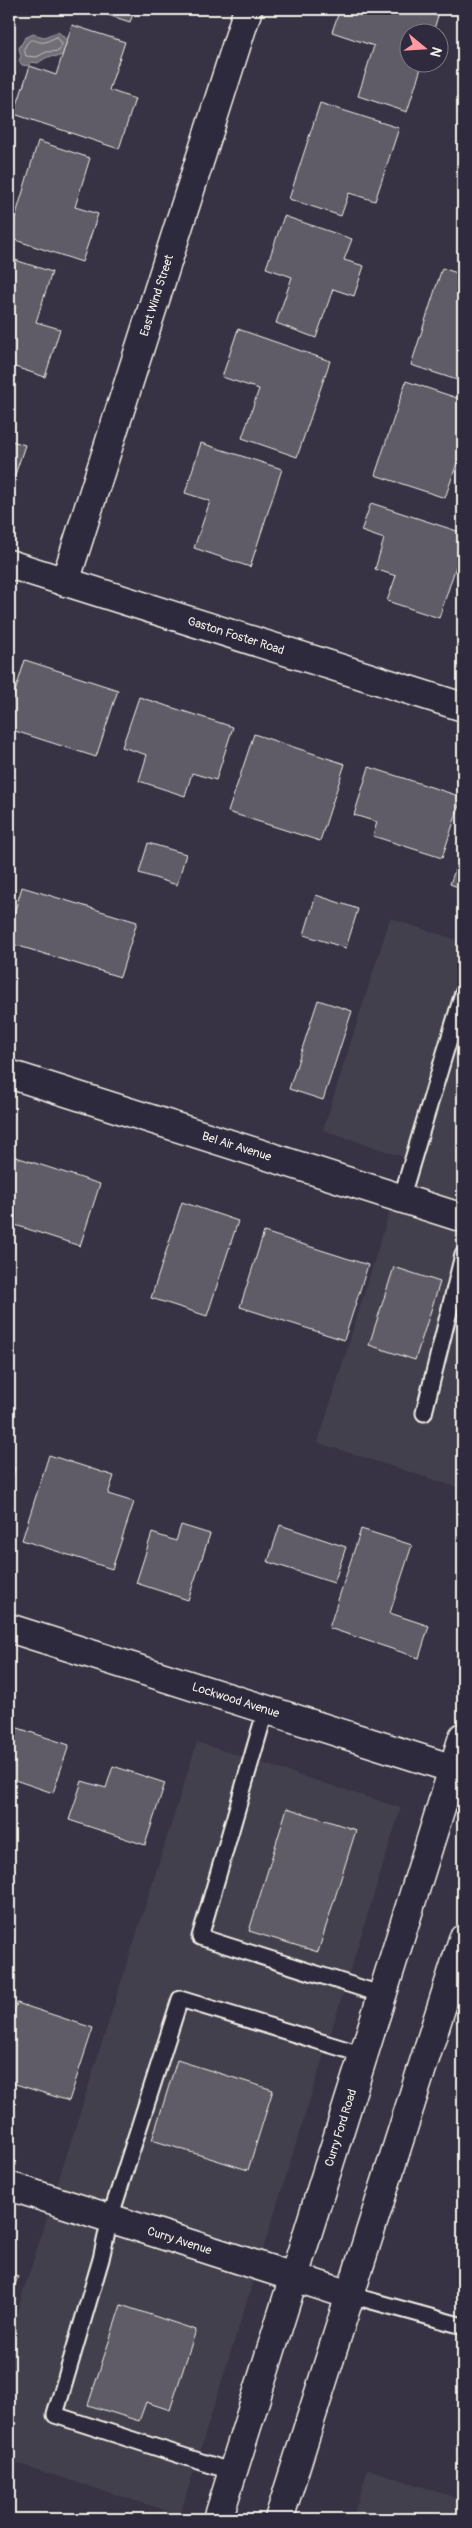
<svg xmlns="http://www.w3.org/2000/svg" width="472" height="2528" viewBox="0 0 472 2528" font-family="Pangolin,sans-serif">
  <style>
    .built { fill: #433f4e }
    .water { fill: #726e77; stroke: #a6a2a4 }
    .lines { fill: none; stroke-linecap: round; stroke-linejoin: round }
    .shore { stroke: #c0bdbb; stroke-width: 1 }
    .building { fill: #5f5c67; stroke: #f4f1e8 }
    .lane-casing { stroke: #f4f1e8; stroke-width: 19 }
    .street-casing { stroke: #f4f1e8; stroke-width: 31 }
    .secondary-casing { stroke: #f4f1e8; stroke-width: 31 }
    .lane { stroke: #2f2a3d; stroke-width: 15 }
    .street { stroke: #2f2a3d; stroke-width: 28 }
    .secondary { stroke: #2f2a3d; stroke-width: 28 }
    .labels { text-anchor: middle; stroke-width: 4; stroke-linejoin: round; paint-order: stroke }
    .street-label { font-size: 12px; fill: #f4f1e8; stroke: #2f2a3d }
  </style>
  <rect width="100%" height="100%" fill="#373244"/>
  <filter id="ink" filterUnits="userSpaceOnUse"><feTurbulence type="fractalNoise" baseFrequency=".02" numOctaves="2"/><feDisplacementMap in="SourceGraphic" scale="10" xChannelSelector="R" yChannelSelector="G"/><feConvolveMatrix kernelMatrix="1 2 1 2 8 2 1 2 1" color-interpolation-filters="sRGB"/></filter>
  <g filter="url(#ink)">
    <!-- built -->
    <path class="built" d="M390,918l73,24v547l-145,-46 88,-285 -83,-28z
      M197,1742l204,66 -221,707 -171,-54v-124z
      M368,2469l95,31v19h-111z"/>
    <!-- water -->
    <path class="water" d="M57,32c10,3 15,19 3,24 -4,2 -8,-1 -12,1 -3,1 -7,4 -10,6l-7,-1 -2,4 -7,-1 -3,-4 2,-5 -2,-8 6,-10 8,-4 11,3z"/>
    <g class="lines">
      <!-- shore -->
      <path class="shore" d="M57,37l5,7 -3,7 -13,1 -9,5 -11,-1 -2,-7c8,-17 10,-5 21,-7 4,-1 8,-4 12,-5z"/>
    </g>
    <!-- building -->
    <path class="building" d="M89,9h46l-5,13z
      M340,9h75l23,7 -5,16h-23v30h13l-16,50 -49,-16 16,-50 -42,-14z
      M72,25l53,17 -16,48 26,9 -16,50 -105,-35 16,-48 26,9z
      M320,103l79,25 -24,73 -26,-8 -8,23 -52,-17z
      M38,141l52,17 -15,49 23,7 -16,48 -73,-24z
      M284,216l68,23 -8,21 20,6 -10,30 -21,-7 -17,49 -40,-15 16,-46 -26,-9z
      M9,258l43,14 -16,50 24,7 -15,48 -36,-12z
      M442,268l21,7v107l-52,-17z
      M238,329l92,32 -33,96 -55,-19 17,-49 -37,-12z
      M406,381l57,19v52l-2,-1 -16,47 -70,-23z
      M9,440l16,5 -16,48z
      M201,443l81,26 -32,98 -56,-19 16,-47 -25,-8z
      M371,503l92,30v12l-24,73 -52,-17 9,-25 -21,-7 9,-30 -23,-8z
      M25,660l93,30 -22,67 -87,-28v-18z
      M139,697l94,30 -17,53 -24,-7 -7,23 -46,-15 8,-26 -25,-8z
      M254,734l91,30 -25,77 -92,-29z
      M369,767l93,30 -20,61 -69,-22 4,-14 -23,-7z
      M148,843l38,11 -9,31 -38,-12z
      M463,847v42l-13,-5z
      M22,887l115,35 -17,55 -111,-34v-13z
      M316,895l42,14 -12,39 -42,-13z
      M318,1000l34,11 -29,89 -34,-11z
      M13,1156l87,28 -20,62 -71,-23v-55z
      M182,1202l56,19 -31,95 -56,-18z
      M264,1232l104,33 -24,75 -104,-33z
      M394,1267l46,15 -25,78 -46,-15z
      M49,1455l65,21 -6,18 26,8 -22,67 -90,-29z
      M9,1466l6,2 -6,20z
      M181,1525l29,9 -22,66 -52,-17 16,-50 24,8z
      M280,1525l66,22 -12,36 -66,-21z
      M361,1529l51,16 -22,68 39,13 -10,32 -90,-30z
      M9,1725l60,20 -16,48 -44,-15z
      M113,1766l52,17 -20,62 -76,-25 13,-39 24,7z
      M287,1808l69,22 -38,122 -69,-21z
      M17,2003l76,25 -24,73 -60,-19v-54z
      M177,2060l96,30 -25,80 -96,-30z
      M9,2273l9,3 -9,27z
      M121,2305l75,25 -26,80 -24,-8 -7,19 -51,-16z"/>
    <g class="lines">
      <!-- lane casing -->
      <g class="lane-casing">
        <path id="lane" d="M401,1199l62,-206
          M424,1413l39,-158
          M266,1709l-66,228 183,58
          M350,2295l113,31
          M233,2472l-178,-57 46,-156 9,-41 70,-219 184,56"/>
      </g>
      <!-- street casing -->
      <g class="street-casing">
        <g id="street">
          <path id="s1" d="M9,564l454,143"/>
          <path id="s2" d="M65,582l183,-573"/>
          <path id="s3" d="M9,1074l454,144"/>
          <path id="s4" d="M9,1628l454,144"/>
          <path id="s5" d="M9,2186l341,109"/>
        </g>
      </g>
      <!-- secondary casing -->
      <g class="secondary-casing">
        <g id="secondary">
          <path id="s6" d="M218,2519l245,-782"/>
          <path d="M279,2519l184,-580"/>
        </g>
      </g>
      <!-- lane -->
      <use href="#lane" class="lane"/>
      <!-- street -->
      <use href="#street" class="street"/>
      <!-- secondary -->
      <use href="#secondary" class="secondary"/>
    </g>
  </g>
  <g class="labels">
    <!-- street labels -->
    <g class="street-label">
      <text dy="4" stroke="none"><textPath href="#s2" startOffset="301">East Wind Street</textPath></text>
      <text dy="4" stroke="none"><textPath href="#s1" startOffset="238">Gaston Foster Road</textPath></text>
      <text dy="4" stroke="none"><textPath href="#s3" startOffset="239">Bel Air Avenue</textPath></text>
      <text dy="4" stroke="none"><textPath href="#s4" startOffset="238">Lockwood Avenue</textPath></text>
      <text dy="4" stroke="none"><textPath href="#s6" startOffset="410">Curry Ford Road</textPath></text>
      <text dy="4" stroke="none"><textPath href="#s5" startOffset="179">Curry Avenue</textPath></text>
    </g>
  </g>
  <!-- margin -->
  <rect width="472" height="2528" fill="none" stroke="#2f2a3d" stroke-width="30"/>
  <rect x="15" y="15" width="442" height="2498" fill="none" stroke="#f4f1e8" stroke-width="2" filter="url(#ink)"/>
  <!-- north arrow -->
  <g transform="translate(424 48) rotate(108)"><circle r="24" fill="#2f2a3d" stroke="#7e7a81"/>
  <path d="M0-4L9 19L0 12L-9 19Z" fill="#ff9aa2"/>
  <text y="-8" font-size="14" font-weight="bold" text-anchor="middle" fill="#f4f1e8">N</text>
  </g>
</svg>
